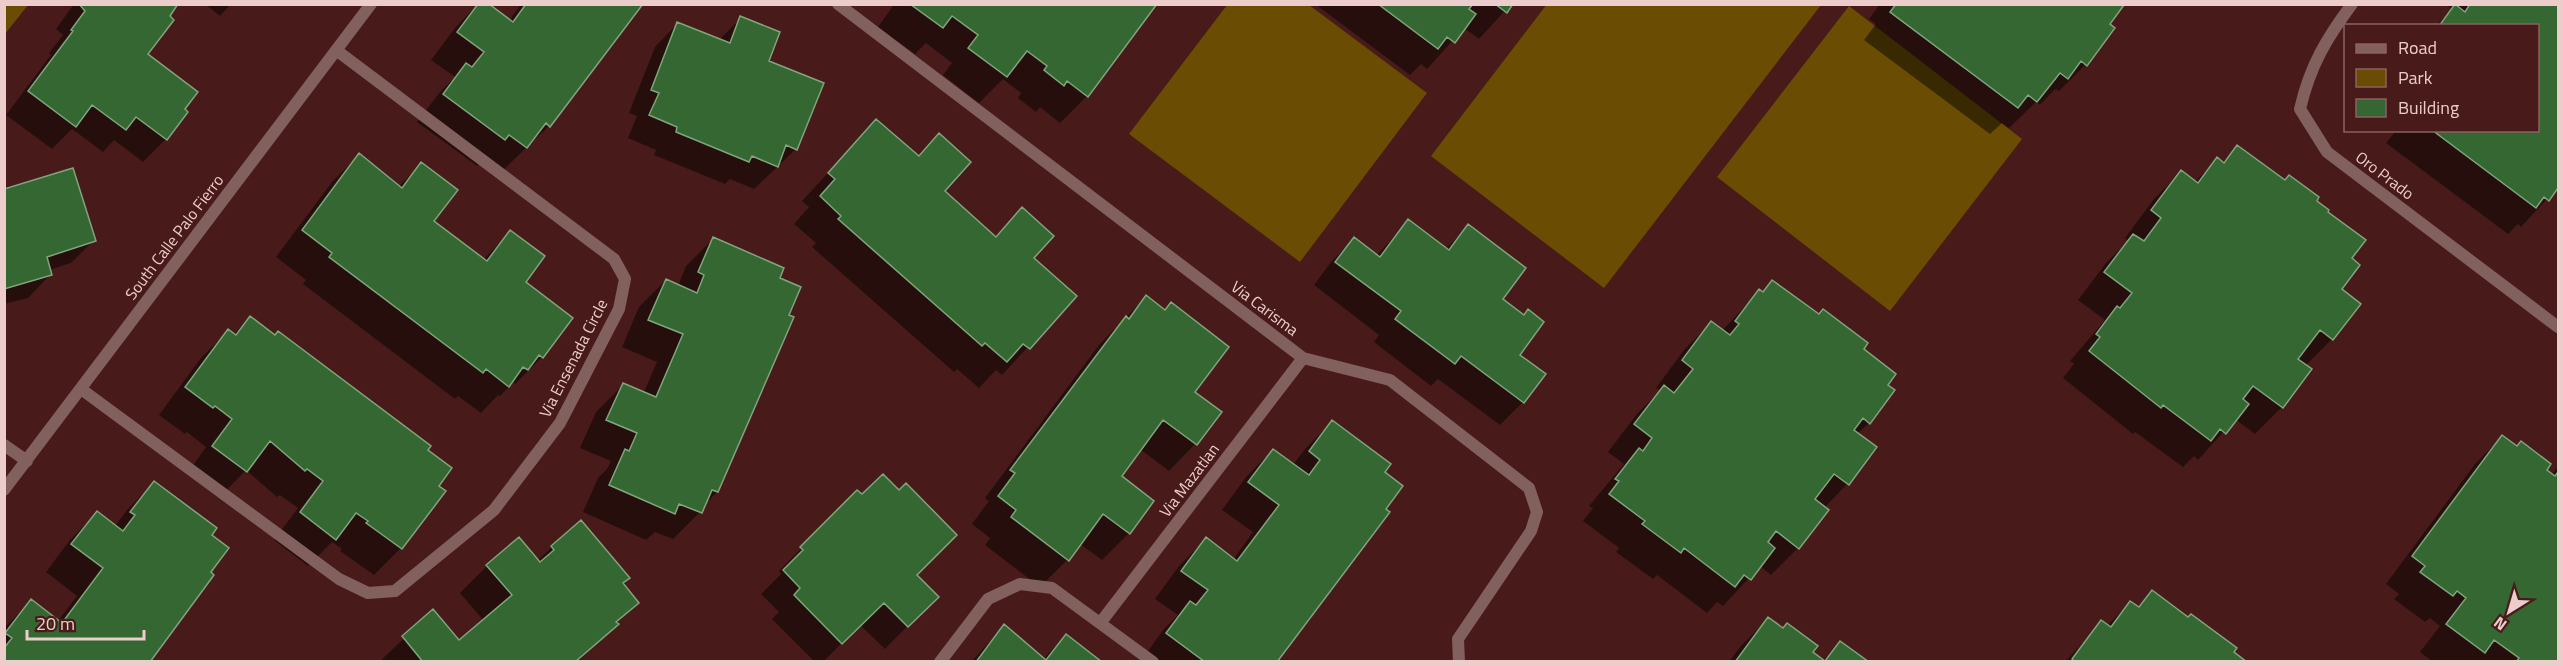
<svg xmlns="http://www.w3.org/2000/svg" width="2563" height="666" viewBox="0 0 2563 666" font-family="'Titillium Web',sans-serif">
  <style>
    .green { fill: #6a4d03 }
    .shadow { fill: #0007 }
    .building { fill: #356733; stroke: #80a57d; stroke-width: 1.5 }
    .lines { fill: none; stroke-linecap: round; stroke-linejoin: round }
    .street { stroke: #81605e; stroke-width: 12 }
    .labels { text-anchor: middle; stroke-width: 4.5; stroke-linejoin: round; paint-order: stroke }
    .street-label { font-size: 16px; fill: #eccdcb; stroke: #481b1a }
  </style>
  <rect width="100%" height="100%" fill="#481b1a"/>
  <!-- green -->
  <path class="green" d="M5,4l23,1 -23,29 -1,-29z
    M1547,4l274,1 -217,283 -173,-132z
    M1227,5h82l118,88 -127,169 -171,-128z
    M1849,6l173,133 -132,172 -173,-134z"/>
  <!-- shadow -->
  <path class="shadow" d="M74,4h102l-30,51 37,55 -17,29 -23,23 -29,-22 -11,12 -31,-23 -20,20 -46,-34 45,-60 -2,-2 14,-18 -7,-6z
    M205,4h26l-11,12z
    M478,4l31,17 12,-17h120l-92,122 -50,48 -17,-13 -5,5 -60,-44 23,-30 15,-15 -24,-17 24,-32z
    M892,4h263l-68,92 -27,27 -20,-16 -4,5 -18,-14 3,-5 -18,-14 -24,24 -36,-28 9,-12 -26,-20 -11,11 -37,-27 15,-21z
    M1315,4h196l-32,35 -15,-11 -37,41 -6,-5 -11,11z
    M1880,4h241l-36,61 -26,26 -4,-2 -15,16 -4,-3 -27,26 -7,-5 -12,11 -126,-94 12,-16 -7,-5z
    M2450,4h108v183l-37,40 -3,-3 -10,10 -122,-91 8,-10 -2,-3h146v-104h-102l16,-17 -4,-3z
    M741,18l26,44 29,87 -42,40 -24,-10 -5,5 -71,-29 2,-5 -28,-12 9,-22 -8,-3 26,-66 22,-23 42,16z
    M876,121l42,36 21,-21 4,56 51,46 28,-29 10,49 43,38 -73,79 -6,-5 -17,18 -22,-19 -3,3 -142,-125 4,-4 -22,-19 15,-17 -7,-6z
    M2237,147l77,54 36,58 -10,31 19,14 -27,35 -27,27 5,3 -28,38 -27,27 -20,-15 -37,41 -4,-4 -11,11 -48,-35 -2,2 -70,-56 11,-14 -4,-3 35,-41 -27,-20 28,-37 22,-22 -3,-3 29,-39 27,-27 14,10 22,-23 5,4z
    M359,155l39,32 24,-23 10,57 51,39 27,-28 32,125 -27,27 -1,-2 -14,14 -2,-1 -17,18 -23,-17 -3,3 -152,-115 3,-4 -30,-23 56,-75z
    M4,191l90,49 -23,23 -22,7 1,5 -22,23 -24,6z
    M1409,221l37,28 22,-23 33,73 17,56 5,47 -23,23 -62,-46 -7,7 -57,-44 5,-7 -65,-50 17,-23 23,-23 22,17z
    M713,239l4,253 -13,13 -4,7 -27,27 -18,-7 -9,8 -63,-28 15,-34 9,-9 4,-8 -31,-13 16,-36 27,-27 20,9 14,-32 -35,-15 17,-40 27,-27 12,6 8,-20z
    M1772,282l90,68 24,36 -17,37 -12,11 -10,50 -23,24 -26,40 -27,27 -11,-9 -37,40 -6,-4 -10,11 -50,-38 -4,4 -37,-27 3,-4 -36,-27 10,-13 -4,-2 35,-42 -16,-12 29,-38 23,-23 -4,-3 28,-38 27,-27 11,8 37,-40 2,2z
    M1146,297l47,95 26,20 -24,32 -26,27 -29,-22 -20,28 32,24 -23,32 -27,27 -22,-16 -13,16 -27,27 -55,-42 5,-7 -18,-14 17,-23 -4,-3 114,-153z
    M250,318l176,132 11,36 7,5 -43,57 -27,27 -34,-24 2,-2 -10,-7 -24,24 -34,-26 24,-32 -18,-13 -3,2 -31,-27 -27,28 -32,-24 19,-27 -19,-15 -2,2 -26,-19 42,-57 27,-27 5,4z
    M1332,422l-57,240 -134,-1 22,-31 15,-15 -23,-16 24,-33 27,-27 27,21 20,-28 -31,-22 24,-33 27,-27 20,15 12,-16z
    M2502,437l49,38 7,-8v195h-125l-13,-10 20,-26 -10,-8 -5,4 -31,-23 5,-5 -13,-10 89,-120z
    M154,483l-6,179h-144v-34l27,-27 27,20 19,-25 -31,-24 24,-32 27,-27 18,13 12,-16z
    M857,492l5,4 37,-4 16,83 21,22 -51,52 -25,-24 -37,37h-8l-43,-43 7,-7 -18,-18 20,-20 -2,-3z
    M552,547l70,37 15,18 -59,60h-199l54,-51 26,31 25,-21 -24,-28 27,-27 50,-5z
    M2152,592l80,60 12,10h-179l37,-40 5,4 23,-24 7,5z
    M1768,619l54,42 18,-18 26,19h-137l12,-16z
    M1004,626l39,33 23,-23 33,26h-128z"/>
  <!-- building -->
  <path class="building" d="M79,4h99l-8,12 4,4 -26,34 50,38 -13,17 3,3 -21,28 -31,-23 -10,13 -34,-25 -16,22 -48,-36 45,-60 -2,-1 14,-19z
    M478,4h11l24,18 13,-18h117l-93,123 -4,-4 -19,25 -18,-13 -4,5 -62,-46 23,-31 6,4 12,-15 -27,-20z
    M910,4h247l-69,93 -21,-16 -3,5 -20,-16 3,-4 -20,-15 -20,26 -39,-29 10,-13 -26,-19 -9,12z
    M1378,4h95l-4,5 7,5 -21,29 -8,-6 -9,12z
    M1495,4h18l-6,9z
    M1896,4h228v1l-14,19 5,4 -28,38 -6,-5 -13,18 -8,-6 -23,29 -9,-7 -10,13 -128,-96z
    M2455,4l10,8 5,-8h88v184l-9,13 -5,-4 -8,11 -104,-78h106v-104h-99z
    M740,16l40,16 -11,29 55,22 -27,67 -11,-5 -8,22 -26,-11 -3,6 -73,-30 1,-5 -28,-12 10,-22 -8,-3 26,-68 53,21z
    M876,119l43,37 20,-23 32,29 -26,29 51,46 26,-30 32,29 -20,22 43,38 -47,53 -7,-5 -16,18 -22,-19 -3,3 -144,-127 3,-3 -21,-20 15,-17 -7,-6z
    M2237,145l48,35 4,-5 30,22 -2,4 12,9 -1,2 38,28 -14,18 8,7 -18,24 19,15 -28,36 -13,-10 -22,29 14,10 -29,39 -30,-22 -10,13 6,5 -23,30 -6,-5 -9,12 -48,-36 -2,3 -72,-57 11,-14 -4,-3 21,-28 3,2 12,-15 -28,-21 29,-38 11,7 17,-23 -10,-8 30,-40 17,13 19,-26 7,6z
    M359,153l43,35 19,-26 37,28 -24,31 53,40 23,-31 35,26 -19,26 47,36 -30,40 -4,-3 -11,15 -5,-3 -14,20 -23,-18 -3,4 -154,-116 3,-4 -30,-23z
    M73,168l23,73 -49,16 5,18 -48,14v-100z
    M1408,219l41,31 19,-26 58,44 -23,31 21,16 4,-6 16,13 -24,33 26,19 -22,29 -63,-47 -6,8 -60,-45 6,-8 -66,-49 19,-25 26,20z
    M713,237l71,31 -4,10 21,9 -12,28 5,2 -76,175 -6,-2 -10,23 -23,-9 -4,10 -66,-29 16,-36 4,2 8,-18 -31,-13 17,-37 33,14 27,-63 -35,-14 18,-41 31,14 7,-18 -6,-3z
    M1772,280l47,34 4,-5 45,34 -4,6 32,25 -8,11 7,5 -25,34 -7,-6 -9,12 23,17 -28,38 -15,-11 -19,25 14,11 -30,39 -23,-18 -8,11 7,6 -24,32 -7,-5 -9,12 -51,-39 -3,5 -39,-29 3,-3 -36,-27 10,-13 -4,-2 24,-31 4,3 9,-13 -18,-14 30,-39 10,8 19,-24 -11,-9 29,-39 19,14 9,-11 -4,-3 24,-32 4,3z
    M1146,295l19,15 6,-8 58,45 -34,45 27,20 -25,33 -34,-25 -41,56 32,25 -24,33 -27,-20 -34,47 -58,-44 5,-7 -18,-14 17,-23 -5,-3 116,-154 3,3z
    M250,316l25,19 3,-4 153,115 -3,4 24,18 -13,18 7,5 -44,58 -36,-26 2,-2 -12,-8 -20,27 -36,-28 23,-31 -16,-12 -2,2 -35,-30 -23,31 -35,-26 20,-27 -17,-13 -2,2 -28,-21 43,-58 8,6z
    M1332,420l59,44 -6,8 18,14 -17,23 4,3 -113,150h-72l-39,-29 24,-32 6,4 12,-15 -27,-19 25,-34 31,24 42,-56 -31,-23 25,-33 36,26 11,-15 -11,-9z
    M2502,435l15,11 4,-5 30,23 -4,6 8,6 3,-4v190h-42l3,-4 -25,-18 -9,13 -39,-29 20,-26 -9,-7 -4,5 -33,-24 5,-6 -13,-10z
    M883,474l16,16 7,-7 51,52 -40,40 22,22 -31,30 -24,-24 -42,41 -48,-49 6,-7 -17,-18 20,-20 -3,-3 57,-57 5,4z
    M154,481l63,47 -5,7 17,13 -18,24 3,3 -64,87h-146v-14l8,-10 -7,-5 26,-34 31,24 41,-55 -32,-24 26,-33 26,20 12,-16 -5,-3z
    M581,520l49,58 -7,5 16,20 -23,19 3,2 -44,38h-152l-21,-26 31,-27 26,31 53,-45 -26,-30 33,-28 21,25 14,-12 -3,-4z
    M2152,590l36,27 3,-3 46,34 -3,4 13,10h-172l-3,-3 29,-39 10,7 19,-26 9,6z
    M1768,617l15,11 4,-5 31,23 -5,6 12,9 15,-20 29,21h-134z
    M1004,624l42,36 20,-26 36,28h-126z"/>
  <g class="lines">
    <!-- street -->
    <path class="street" d="M838,4l465,354 87,22 139,108 8,24 -6,19 -73,108 1,23
      M2352,4c-26,35 -42,62 -52,105l27,43 231,175
      M81,389l258,190 29,14 27,-2 99,-81 66,-87 59,-114 6,-30 -11,-20 -278,-209
      M4,445l23,16
      M4,490l367,-486
      M1101,622l202,-264
      M940,662l48,-63 32,-15 32,4 101,74"/>
  </g>
  <g class="labels">
    <!-- street labels -->
    <g class="street-label">
      <text transform="translate(2385 175) rotate(37)" y="6">Oro Prado</text>
      <text transform="translate(174 237) rotate(-53)" y="6">South Calle Palo Fierro</text>
      <text transform="translate(1265 308) rotate(37)" y="6">Via Carisma</text>
      <text transform="translate(573 358) rotate(-63)" y="6">Via Ensenada Circle</text>
      <text transform="translate(1189 480) rotate(-53)" y="6">Via Mazatlan</text>
    </g>
  </g>
  <!-- border -->
  <rect width="2563" height="666" fill="none" stroke="#eccdcb" stroke-width="12"/>
  <!-- legend -->
  <rect x="2344" y="24" width="195" height="108" fill="#481b1a" stroke="#8a6261" stroke-width="1.5"/>
  <rect x="2356" y="44" width="30" height="9" fill="#81605e" stroke="#8a6261" stroke-width="1.5"/>
  <text x="2398" y="54" font-size="18" fill="#eccdcb">Road</text>
  <rect x="2356" y="69" width="30" height="18" fill="#6a4d03" stroke="#8a6261" stroke-width="1.5"/>
  <text x="2398" y="84" font-size="18" fill="#eccdcb">Park</text>
  <rect x="2356" y="99" width="30" height="18" fill="#356733" stroke="#8a6261" stroke-width="1.5"/>
  <text x="2398" y="114" font-size="18" fill="#eccdcb">Building</text>
  <!-- north arrow -->
  <g transform="translate(2509 612) rotate(217)" stroke="#481b1a" stroke-width="4.5" paint-order="stroke">
  <path d="M0-4.5L10 22L0 15L-10 22Z" fill="#eccdcb"/>
  <text y="-9" font-size="16" font-weight="bold" text-anchor="middle" fill="#eccdcb">N</text>
  </g>
  <!-- scale -->
  <path d="M27 630v9h117v-9" fill="none" stroke="#eccdcb" stroke-width="3"/>
  <text x="36" y="630" font-size="18" fill="#eccdcb" stroke="#481b1a" stroke-width="4.5" paint-order="stroke">20 m</text>
</svg>
